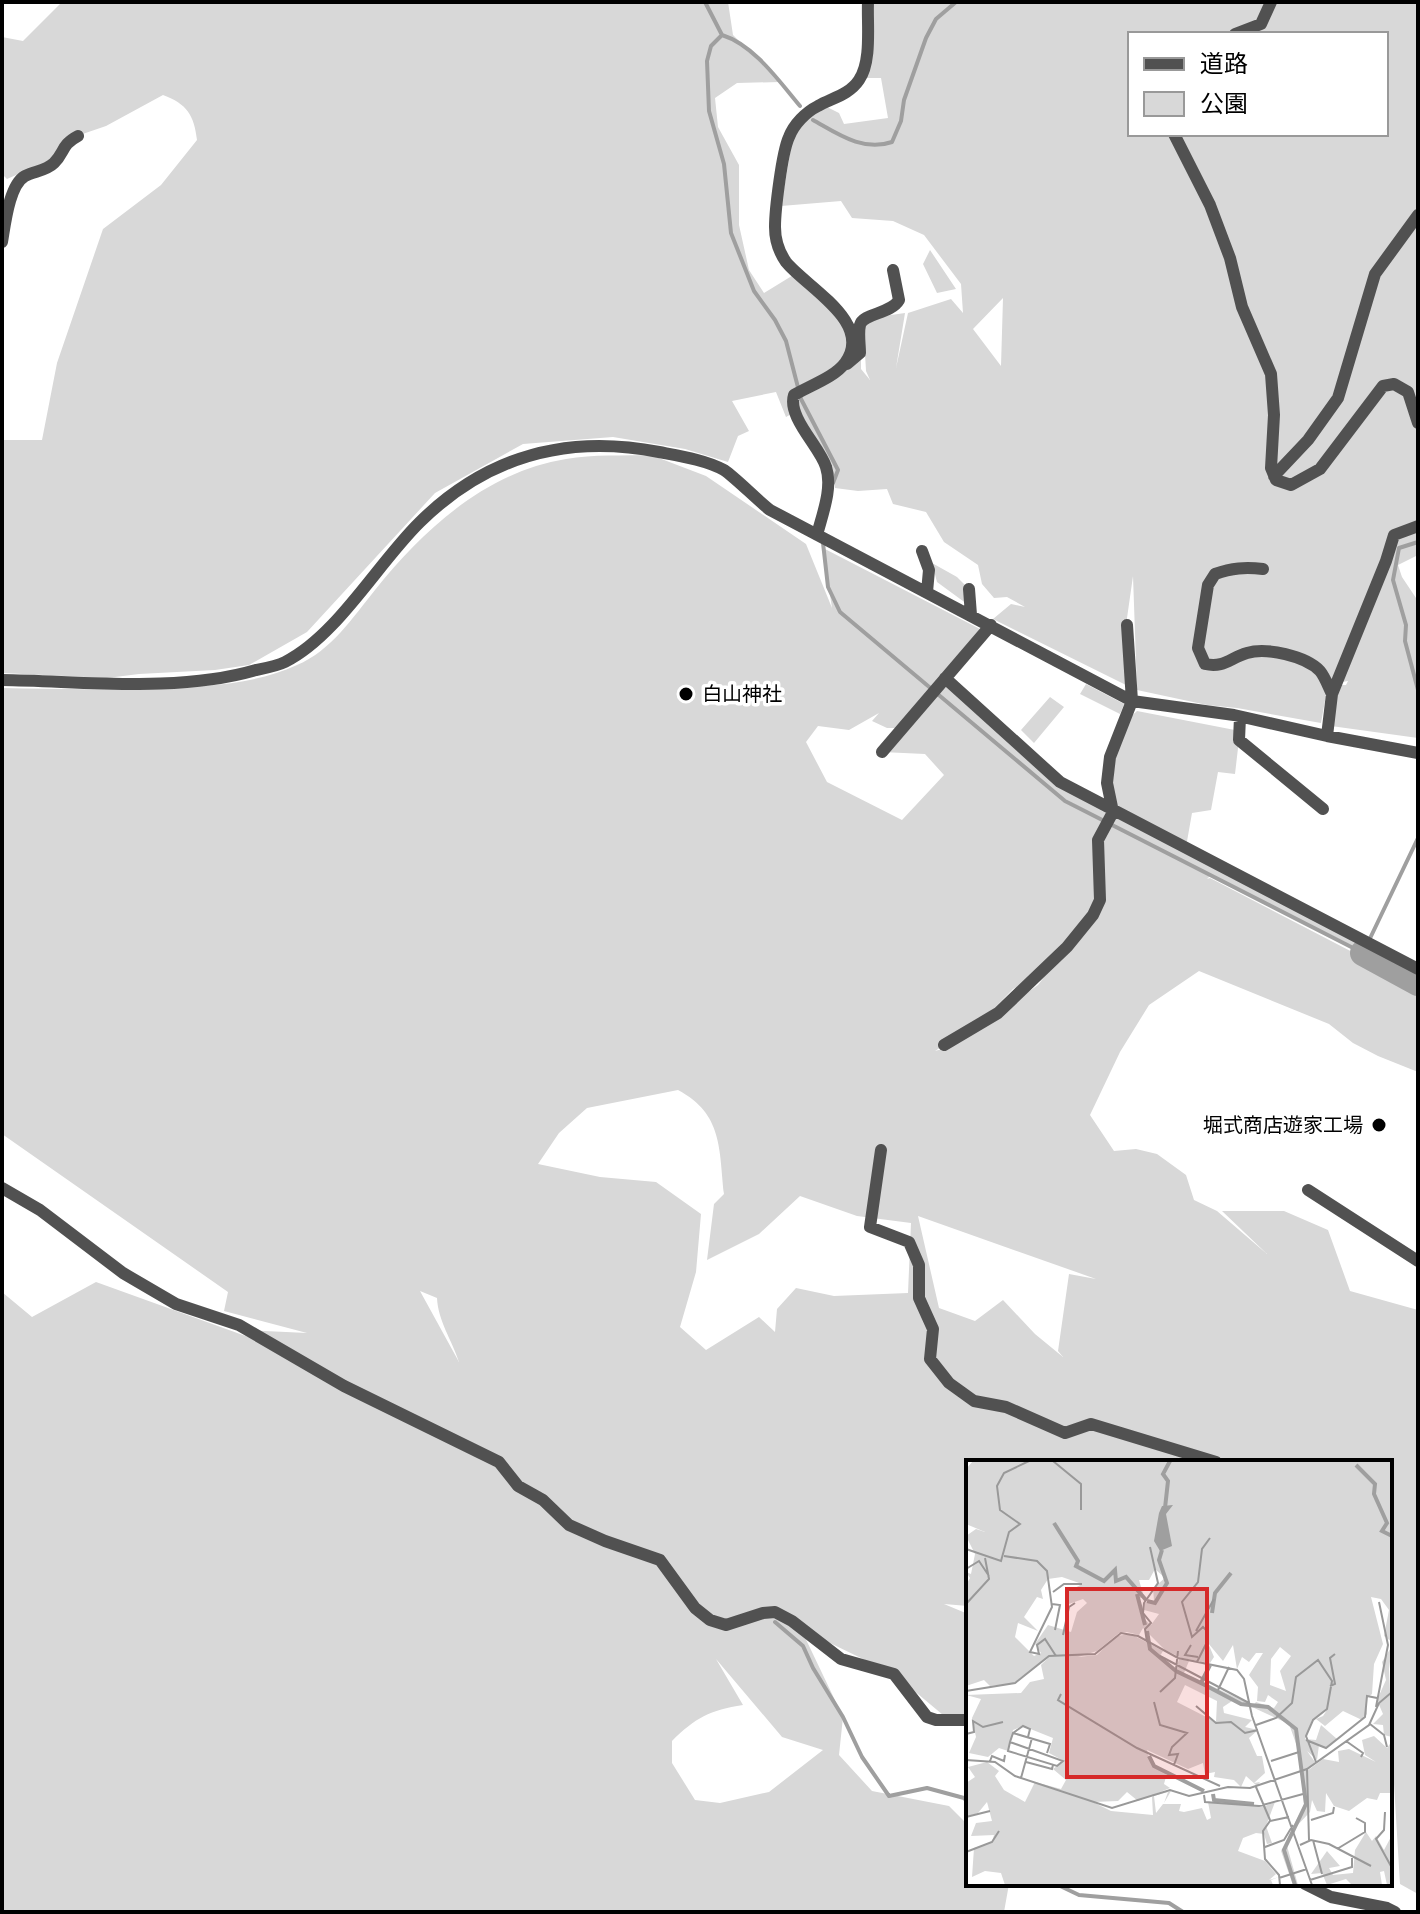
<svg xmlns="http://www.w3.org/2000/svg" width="1420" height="1914" viewBox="0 0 1420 1914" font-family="Raleway,'Noto Sans JP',sans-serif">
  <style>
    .green { fill: #d8d8d8; fill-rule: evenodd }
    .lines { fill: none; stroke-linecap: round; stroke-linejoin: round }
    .stream { stroke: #9f9f9f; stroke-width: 4 }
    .river { stroke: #9f9f9f; stroke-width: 26 }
    .minor { stroke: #515151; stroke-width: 12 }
    .poi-dot { fill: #000; stroke: #fff; stroke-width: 3 }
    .labels { text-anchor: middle; stroke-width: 7; stroke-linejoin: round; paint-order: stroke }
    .poi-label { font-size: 20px; fill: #000; stroke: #fff; text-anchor: start }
    .inset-river { fill: none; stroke: #9f9f9f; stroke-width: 4 }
    .inset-road { fill: none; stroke: #999; stroke-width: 2 }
    .view { fill: #d62828; fill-opacity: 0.15; stroke: #d62828; stroke-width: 4 }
    .inset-edge { fill: none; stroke: #000; stroke-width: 4 }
  </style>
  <rect width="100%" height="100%" fill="#fff"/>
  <!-- green -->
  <path class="green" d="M62,2h666l5,33 47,47 -43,1 -22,15 3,29 21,38v60l10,45 15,23 31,-19c26,22 56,42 55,81l-46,35 57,-30v9l9,11 -4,-9 -3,-52 42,-6 -9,55 12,-55 43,-14 12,14 -2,-29 -37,-49 -31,-14 -41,-3 -11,-17 -60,5 12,-69 16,-19 16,-12 14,7 5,11 44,-6 -7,-40h-17l8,-76h546v553l-20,10 4,12 16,24v137l-87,-12 8,-41h7l2,-4 -23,4 1,10 -5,28 -84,-15 -30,-3 -70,-15 -4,-114 -6,42 1,68 -135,-67 18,-15 14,3 -18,-10 -13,1 -12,-14 -4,-19 -34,-23 -18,-30 -33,-8 -6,-15 -29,2 -23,-3 -2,-16 -38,-60 -9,5 -10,-25 -44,9 17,30 -11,5 -10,26 -43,-13 -72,-12 -90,7 -88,49 -128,139 -58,33 -34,5 -76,4 -32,4 -105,-5v-233h40l15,-77 46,-134 58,-44 36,-45c-3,-25 -10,-36 -34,-45l-57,31 -38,13 -17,24 -28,9 -16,7 -5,-5v-137l21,4zM1130,34h256v100h-256zM1003,298l-2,68 -28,-37z
    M930,250l26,39 -19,4 -14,-29z
    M651,455l55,21 100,68 26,64 -9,-60 157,81 -35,45 87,84 80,54c1,-29 0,-81 25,-101l103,20 -5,43 -17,-2 -7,38 -19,3 -6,34 232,124v101l-40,-16 -25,-13 -24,-19 -130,-53 -50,34 -29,47 -30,63 24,36 22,-2 21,5 29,21 8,25 23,11 50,43 -45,-43h62l44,19 22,61 68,19v584l-18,-10 -6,-100h-4v-322h-422v144l-24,-2 24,10v106h-19l-55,-46 -93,-45 42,88 -4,38 33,36 77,15 19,19v59h41l-5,28h-1002v-620l30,25 64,-35 169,61 -19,-13 61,3 -83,-22 4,-19 -226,-158v-446c51,1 101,2 152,0 49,-2 97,-2 143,-23 34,-14 56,-48 78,-75 49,-61 111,-118 191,-131 27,-5 58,-3 85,-4zM879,713l-7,8 15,7h13l-18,24 43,2 19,21 -42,45 -75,-38 -21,-40 12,-16 31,4zM1055,794h1l98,53 -88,-44zM1155,848l190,94 15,14 -150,-78 -3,1 3,-3zM1082,928l-44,57 -85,61 -18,5 45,-28 33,-34 29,-18zM678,1090c45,24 41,59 46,104l-10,10 -7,56 52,-26 41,-38 57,20 54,7 -3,70 -74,3 -38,-8 -19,21 -2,23 -16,-15 -53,33 -26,-23 16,-55 5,-58 -45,-32 -56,-5 -62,-13 21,-31 28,-25zM918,1216l178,63 -27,-5 -11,77 5,6 -28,-23 -32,-34 -28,21 -36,-13zM420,1291l17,7c1,23 15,42 22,64zM716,1659l66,78 41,13 -54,42 -49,11 -25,-3 -23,-37v-22c23,-23 38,-31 71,-36z
    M932,563l25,14 12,12 -2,15 -30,-22z
    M1086,684l38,20 -4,10 -40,-20z
    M1050,697l14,10 -30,36 -13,-13z"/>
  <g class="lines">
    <!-- stream -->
    <path class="stream" d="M705,2l17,33c32,10 57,46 78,71
      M722,35l-11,11 -4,15 2,50 15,53 7,69 23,58 21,29 11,21 15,58 37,71 -5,13
      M813,120c25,14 50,32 79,22l9,-21 3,-21 22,-62 10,-19 20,-17
      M1418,542l-19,6 -6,32 13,45 -1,16 13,49
      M823,543l5,44 12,25 225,189 298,152 55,-115
      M775,1622l28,24 10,22 30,49 19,40 27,39 38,-8 37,10 4,4
      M1056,1884l23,11 90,8 14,9"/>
    <!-- river -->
    <path class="river" d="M1363,953l55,30"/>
    <!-- minor -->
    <path class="minor" d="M1235,34l26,-10 10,-22
      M1174,134l36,71 20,53 12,49 29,67 3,41 -3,53 5,12 15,5 29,-16 63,-83 11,-2 14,8 10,31
      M2,242c3,-17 7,-57 23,-66 9,-5 21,-5 29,-13 11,-11 7,-18 24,-27
      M847,364l13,-11c0,-8 -2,-20 0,-28 3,-12 31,-11 39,-25l-6,-30
      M1274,476l34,-36 30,-42 37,-124 43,-59
      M817,535c5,-20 16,-47 9,-68 -6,-20 -39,-50 -32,-72 15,-9 41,-18 51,-32 30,-40 -39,-76 -59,-101 -7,-10 -11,-23 -11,-35 0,-17 7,-75 14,-90 5,-13 17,-25 29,-31 14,-8 31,-11 41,-26 13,-19 8,-55 9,-78
      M922,551l7,19 -2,22
      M1263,569c-18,-2 -31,-1 -48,5l-7,11 -10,63 7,16c19,4 25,-6 42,-11 19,-6 59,3 73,18 5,6 8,15 12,23
      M969,589l2,26
      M945,678l115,104 358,187
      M2,680c82,1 175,13 254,-10 10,-2 21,-4 29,-8 52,-26 93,-99 135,-140 67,-66 147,-88 239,-70 21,4 47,8 65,18 13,9 32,29 46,40l362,191 102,14 93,21 91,17
      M1240,717l-1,23 84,69
      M1327,736l5,-42 54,-133 8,-26 24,-9
      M882,752l109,-127
      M944,1045l54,-32 69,-66 26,-32 7,-15 -2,-60 15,-28 -6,-29 3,-26 22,-56 -5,-76
      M881,1150l-11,77 39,15 10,23v33l14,31 -3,30 19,24 25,18 32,6 59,26 26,-9 125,38
      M2,1188l38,22 83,63 53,31 63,21 105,61 155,76 19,24 25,14 26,25 36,16 55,19 35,48 15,12 16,5 37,-12 12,-1 17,9 49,38 53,15 33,43 9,3h32
      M1308,1190l110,71
      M1305,1884l26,13 56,11 8,4"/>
  </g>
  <!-- markers -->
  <g class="poi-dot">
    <circle cx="686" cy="694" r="8"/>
    <circle cx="1379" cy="1125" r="8"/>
  </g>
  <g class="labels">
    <!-- poi labels -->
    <g class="poi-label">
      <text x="702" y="701">白山神社</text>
      <text x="1363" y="1132" text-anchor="end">堀式商店遊家工場</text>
    </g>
  </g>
  <!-- overview -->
  <g transform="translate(966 1460)">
    <rect width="426" height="426" fill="#fff"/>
    <path d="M7,1h419v181l-8,-6 5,-26 -8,-11 -10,-2 12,47 -9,20 -2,30 -6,5 1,15 -5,6 -19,-9 -18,15 -9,-7 7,-3 4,-6 -15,10 -7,19 11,1 5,-15 16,14 -11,9 -7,-3 -2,15 -10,-9 8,11 -8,9 16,-12 16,3 -1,-11 11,-2 27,13 -11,-7 -3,-15 12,-4 13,12 5,-7v52h-12l-3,7 -10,-2 -18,13 -15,-5 -8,-13 -1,19 -8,-1 -5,-11 -2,12 -18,19 -5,15 11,39h-5l-12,-34 23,-46 -5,-53 -10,-28 -37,-17 4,-5 18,6 4,-6 -10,-7 -3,7 -8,-1 1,-14 -9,-12 14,-22h-7l-7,9 -7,-5 -5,12 -4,-24 -10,16 -15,-18 6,14 -4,6 -28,-5 -17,-8 -22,-22 -4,7 -12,-3 -8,1 -22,18 -19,6 19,-2 19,-19 15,-2 32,17 -3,5 16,13 3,-10 10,2 -5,12 64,30 -16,-2 -9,6 1,6 28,7 -7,7 13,3 -9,8 8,18h5l3,17 -11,10 6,-1 -3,4 -11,-10 -5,11 -7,-7 -20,-3 1,-5 -10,2 -2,-11 -15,6 -41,-19 3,12 17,11 -3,11 6,4 -32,13 -11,-9 -9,9 -25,1 18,9 42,4 -1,-18 6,-4 13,-2 -7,12 4,-11 -14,4 2,17 7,-9h18l-2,7 5,1 18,-4 5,12 4,-2 -3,-16 57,4 10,-4 -9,24 6,17 -5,1 -3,-10 -8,-1 -13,5 -5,13 27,10 11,13 -7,6 10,-3 -8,3 2,5h-268l-4,-12 -16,-2 -13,6 2,-29 18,-6 2,-7 -23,1 5,-13 16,-2 -5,-19 -9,11 -12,4v-34l9,-6 -7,-10 19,-5 12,9 -4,5 9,14 21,12 10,-20 26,7 5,-9 -13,-11 11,-8 -15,-8 4,-15 -30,-12 -10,4 -5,21 -9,-3 -11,9 -19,-4 7,-16 -4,-19 9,-19 -15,-4 55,-2 9,-11 14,-3 -3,-14 8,-8 -37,27 -22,2 -6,-6 -18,6v-101l4,-7 -4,-6 5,2 4,-20 -9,-18 10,-7 9,3 -19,-8v-55zM189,109l10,9 -12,10 1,13 -9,2 -1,7 15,4 -8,11 -10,-9 -4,-17 7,-2 -5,-17h10zM96,117l20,7 -16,9v12l17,-6 4,4 -10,9 -6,20 -23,-7 -13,19 6,9 -7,3 -19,-19 3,-14 20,8 -14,-14 13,-20 6,2 -2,-9 7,-11zM314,187l11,9 -11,15 6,20 -16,-6 1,-26zM219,225l32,16 -1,21 -39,-20zM426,186l-3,23 3,68 -8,-2 -1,-10 -10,-1 10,-10 -6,-14 9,-20 -4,-18zM400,372l6,9 4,-5 8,14 8,-15v50h-5l-3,-14 -4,1 2,13h-30l-6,-6 -19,6 -5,-12 -11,1 16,-23 13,15 -11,2 4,7 20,-2 2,-23z" fill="#d8d8d8" fill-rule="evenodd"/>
    <path d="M207,45l-7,9 6,32 -12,5 -6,-10 5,-28 3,-7z" fill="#9f9f9f"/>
    <path class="inset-river" d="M390,5l19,19 -1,10 13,29 -5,8 10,5M199,48l3,-27 -5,-7 7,-13M88,63l24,38 -2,5 28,15 11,-11 1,11 10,-4 20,23M171,134l8,31M181,141l8,2 12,-20 -8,-23 3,-10M246,153l3,-20 16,-20M181,171l3,18 26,22 25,12 9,-18M235,223l40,21 27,3 28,22 10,75 -22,46 11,35M183,296l5,10 50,25M247,334l1,6 40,4"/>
    <path class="inset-road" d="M87,1l28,23v26M0,89l35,12 8,-29 11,-8 -20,-14 -3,-24 7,-13 25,-12M38,96l33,5 10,10 5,36 -22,45 9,2 -2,-9 8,-6 11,17M0,109l13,-8 10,15M87,132l11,-8h18M0,144l23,-25 -4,-21M86,144l8,1 -5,25M230,171l18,-32M97,175l6,-28 6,-4M181,182l-2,-13 6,-6 -8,-10 1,-10 14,-20 -8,-36M225,185l-6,10 13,2M194,196l89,47M231,202l11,-22 -2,-10 -3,-3 -11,10 -10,-35 16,-20 4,-33 8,-11M364,226l5,-2 -5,-26 5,-4M252,230l11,-23M0,231l49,-8 34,-27 46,-2 26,-21 17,3 40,22 59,12 7,9 8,37 60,169M194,232l15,-14 3,-27M95,234l-3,6 79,48 83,38M188,242l6,23 27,8 -15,14 -3,8 9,-1 -4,11M230,246l20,17 15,-1 14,11 13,-3M410,247l12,-62 -9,-43M404,264l14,11 3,12M290,265l20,-7 16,-15 4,-26 22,-17 14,21 -5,28 -14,11 -7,16 10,26M47,273l10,-7 7,3 -2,8M0,274l8,-2 -1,-11 10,6 20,-5M340,280l20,8 39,-31 2,-21 10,2M380,281l17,12 -2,4M44,282l53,19 -6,5 -49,-15 2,-9 3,-9 37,11 -3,9M0,300l29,2 20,14 97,32 58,-18 19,6 39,-9 22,1 57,-19 62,-44 10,-22 13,-11M24,301l2,-5 12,5 1,-6M305,301l28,-9M60,302l26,7 1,-4M341,309l2,71M55,318l11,-40M290,327l14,33M238,335l1,7 54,4 44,-12M419,352l-1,18 -8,9 16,29M0,357l24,-6M345,360l22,-7 1,-6M347,380l9,34M334,385l11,-5 18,4 42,22M299,387l19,-7 9,-15M371,389l28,-17v-9l-9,-5M0,392l26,-10 7,-11M313,418l28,-9M344,420l42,-13v-9M314,425l-1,-10 -14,-16 -2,-28 7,-10 19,-4"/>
    <path class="view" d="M101,129h140v188h-140z"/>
    <rect width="426" height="426" class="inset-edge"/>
  </g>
  <!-- border -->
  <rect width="1420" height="1914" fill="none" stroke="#000000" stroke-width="8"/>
  <!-- legend -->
  <rect x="1128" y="32" width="260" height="104" fill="#ffffff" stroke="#999999" stroke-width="2"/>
  <rect x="1144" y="58" width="40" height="12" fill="#515151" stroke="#999999" stroke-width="2"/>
  <text x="1200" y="72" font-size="24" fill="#000000">道路</text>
  <rect x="1144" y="92" width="40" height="24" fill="#d8d8d8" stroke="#999999" stroke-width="2"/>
  <text x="1200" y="112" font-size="24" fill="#000000">公園</text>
</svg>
